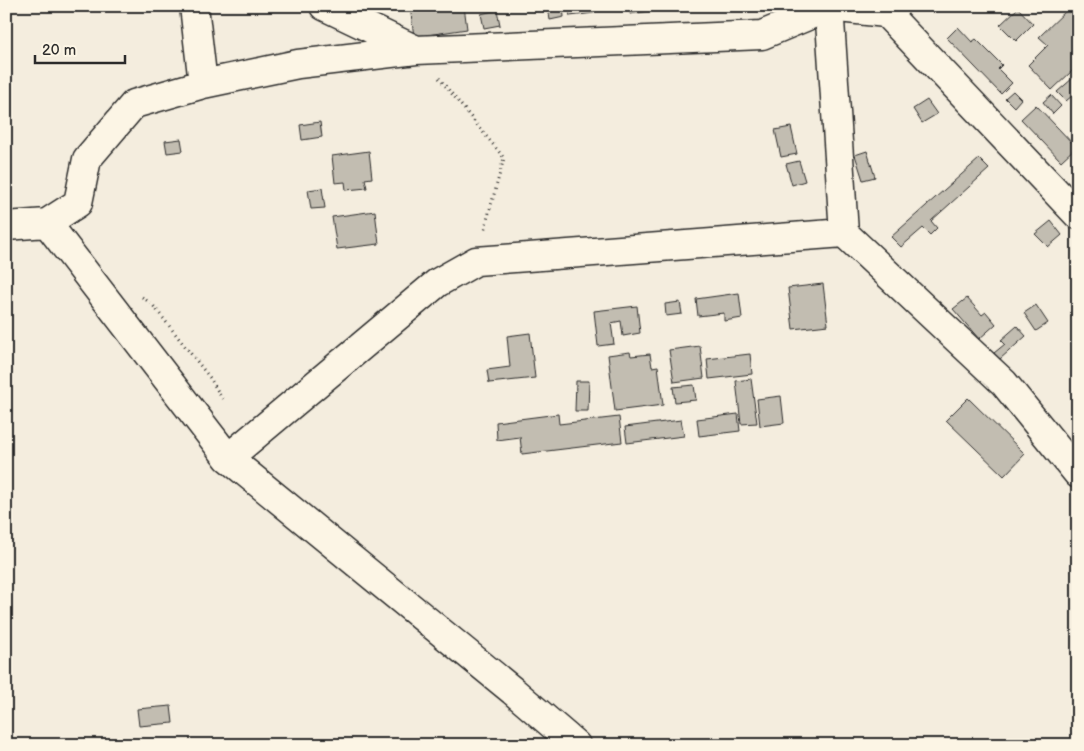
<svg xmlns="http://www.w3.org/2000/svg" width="1084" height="751" viewBox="0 0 1084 751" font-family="'Balsamiq Sans',sans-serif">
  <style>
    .building { fill: #c2bdb1; stroke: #2b2b2b }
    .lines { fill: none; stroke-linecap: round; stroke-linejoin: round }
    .street-casing { stroke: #2b2b2b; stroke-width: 31 }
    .path { stroke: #2b2b2b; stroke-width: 3; stroke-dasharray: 1 4; stroke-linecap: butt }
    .street { stroke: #fcf5e5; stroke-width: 28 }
  </style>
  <rect width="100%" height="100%" fill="#f4edde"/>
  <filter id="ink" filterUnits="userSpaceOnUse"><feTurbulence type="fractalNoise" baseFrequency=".02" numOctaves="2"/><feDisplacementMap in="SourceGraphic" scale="10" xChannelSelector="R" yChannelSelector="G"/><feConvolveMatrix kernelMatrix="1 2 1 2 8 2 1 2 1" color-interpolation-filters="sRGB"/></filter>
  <g filter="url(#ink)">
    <!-- building -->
    <path class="building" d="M410,6h54l3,23 -53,8z
      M563,6l1,11 -14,3 -2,-12z
      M568,6h25l1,7 -24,3z
      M610,6h11v2l-11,2z
      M629,6h50v1l-49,7z
      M1071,6h7v71l-6,-6 -20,19 -24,-25 20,-20 -9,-8z
      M1018,8l15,16 -17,17 -16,-16z
      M497,10l3,15 -16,3 -3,-14z
      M958,27l14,15 4,-3 26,26 -4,4 14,14 -11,11 -54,-56z
      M1073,78l5,4v9l-12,10 -9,-9z
      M1013,91l8,8 -7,8 -9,-9z
      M1051,95l10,11 -8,8 -10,-12z
      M927,100l10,14 -15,9 -9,-14z
      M1036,105l40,42 -15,14 -40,-42z
      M320,122l2,15 -20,3 -2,-15z
      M791,127l6,27 -16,3 -6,-27z
      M181,139l2,12 -16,2 -2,-12z
      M369,151l3,27 -7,1 2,9 -21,2 -1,-8 -10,1 -3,-27z
      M867,151l8,26 -12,3 -8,-25z
      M979,159l10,10 -58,52 6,7 -7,7 -7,-7 -22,19 -10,-10z
      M799,161l6,20 -13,4 -6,-21z
      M322,188l3,20 -14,1 -3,-19z
      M375,211l4,33 -42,5 -5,-32z
      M1051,221l11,14 -14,12 -13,-13z
      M823,284l5,41 -35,4 -5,-41z
      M739,293l3,25 -18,3v-8l-26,3 -2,-17z
      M967,298l15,17 4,-3 10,12 -17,15 -26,-30z
      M680,302l2,12 -16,2 -1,-12z
      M1036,305l12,18 -12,8 -12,-18z
      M637,306l3,27 -17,3 -2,-15 -10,2 3,21 -16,2 -4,-35z
      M1017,326l9,10 -26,23 -6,-6 11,-9 -4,-4z
      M530,333l5,45 -46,5 -2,-13 23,-3 -3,-31z
      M700,346l4,32 -30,4 -5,-32z
      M630,352l1,4 19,-2 2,13 6,-1 5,39 -48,6 -7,-56z
      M750,354l2,20 -43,5 -2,-20z
      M751,379l6,44 -16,1 -5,-43z
      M576,381h13l-1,30h-13z
      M694,385l2,15 -21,2 -2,-15z
      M781,396l3,27 -24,3 -3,-27z
      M968,398l57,56 -21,22 -58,-56z
      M558,414l1,10 60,-7 3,25 -100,12 -2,-17 -23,3 -1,-18z
      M738,414l2,17 -41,5 -2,-17z
      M681,420l3,16 -57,7 -2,-16z
      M171,706l2,17 -34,3 -2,-17z"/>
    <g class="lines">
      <!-- street casing -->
      <g class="street-casing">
        <path id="street" d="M324,6l92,44 346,-15 67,-28 57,6 9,-7
          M829,6l15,227 160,150 74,91
          M886,13l192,202
          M203,84l95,-20 118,-14
          M47,223l181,235 285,233 63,54
          M6,226l41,-3 31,-20 9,-44 47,-55 69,-20 -9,-78
          M228,458l209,-175 39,-22 368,-28"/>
      </g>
      <!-- path -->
      <path class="path" d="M439,78l65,80 -20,73
        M142,297l10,7 58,74 13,22"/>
      <!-- street -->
      <use href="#street" class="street"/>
    </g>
  </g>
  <!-- margin -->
  <rect width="1084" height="751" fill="none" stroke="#fcf5e5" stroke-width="25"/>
  <rect x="12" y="12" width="1059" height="726" fill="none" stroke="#2b2b2b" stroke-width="2" filter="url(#ink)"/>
  <!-- scale -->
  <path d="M35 55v8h90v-8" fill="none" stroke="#2b2b2b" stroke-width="2.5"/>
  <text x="42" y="55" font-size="15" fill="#2b2b2b" stroke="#fcf5e5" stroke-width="4" paint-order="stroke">20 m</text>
</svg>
